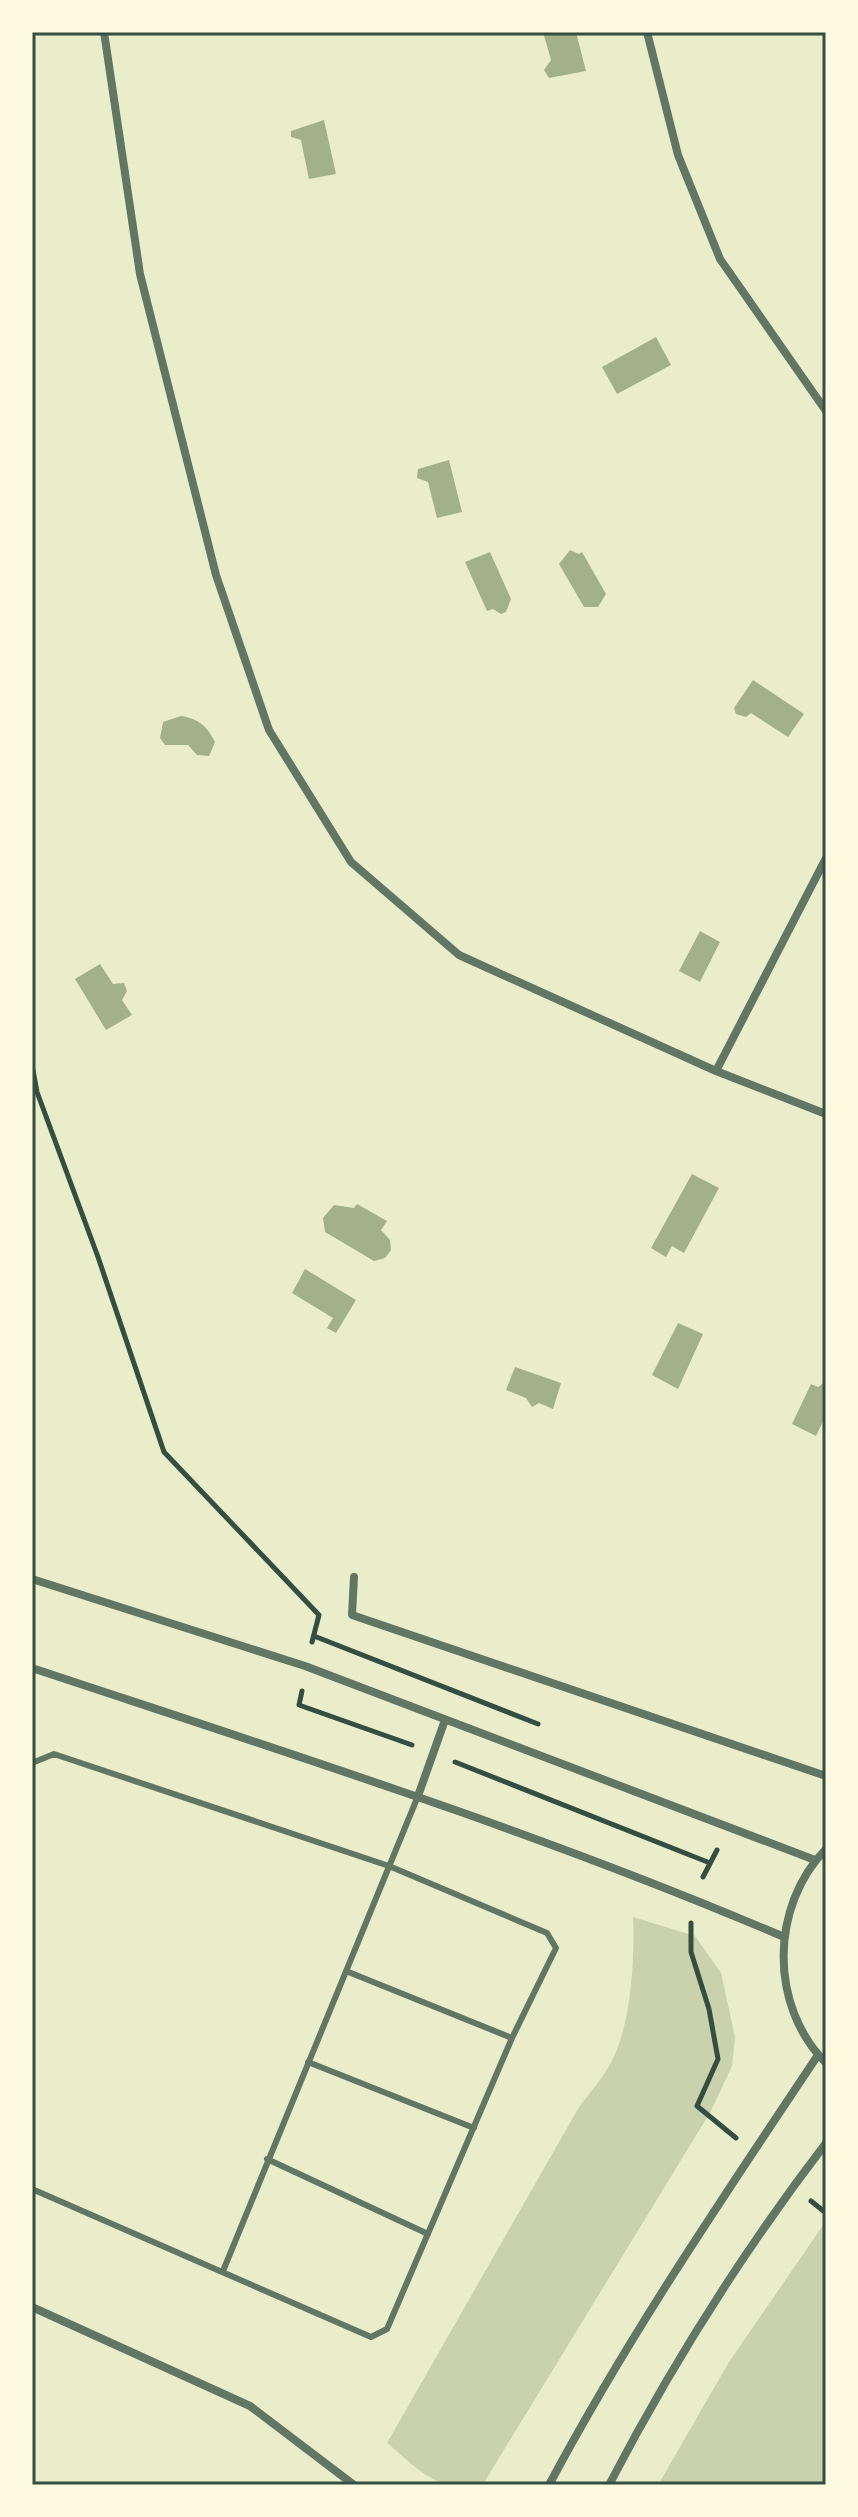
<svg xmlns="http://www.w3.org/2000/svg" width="858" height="2517" viewBox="0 0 858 2517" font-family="'Fira Sans Condensed',sans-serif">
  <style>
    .green { fill: #cad2ad }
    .water { fill: #a3b18a }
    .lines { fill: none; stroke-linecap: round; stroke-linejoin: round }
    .path { stroke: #344e41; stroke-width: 5 }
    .service { stroke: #617663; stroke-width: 6 }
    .minor { stroke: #617663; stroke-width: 8 }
    .neatline { fill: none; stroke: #344e41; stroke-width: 3 }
  </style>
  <rect width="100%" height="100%" fill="#e9edc9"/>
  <!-- green -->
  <path class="green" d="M633,1917l62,19 26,37 14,64 -3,29 -21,45 -226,370c-41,19 -69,-14 -98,-38l192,-336c10,-13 22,-27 30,-41 22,-37 26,-107 24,-149z
    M826,2221v264h-168l71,-123z"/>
  <!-- water -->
  <path class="water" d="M543,32h33l10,39 -37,7 -5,-8 7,-10z
    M324,120l12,54 -27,5 -8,-39 -10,-3v-6z
    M656,337l15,28 -54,29 -15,-27z
    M449,460l13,52 -25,6 -9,-36 -11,-4 1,-9z
    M570,550l9,4 3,-2 24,42 -8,13h-14l-25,-43z
    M490,552l21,47 -5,13 -5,2 -8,-5 -6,2 -22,-49z
    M753,680l51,34 -16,23 -37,-24 -5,4 -10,-3 -2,-6z
    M181,716c18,3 26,10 34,26l-6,14 -12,-1 -9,-10h-23l-5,-7 3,-16z
    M700,931l20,11 -20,40 -21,-11z
    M100,964l13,20 11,-1 3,8 -5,9 10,15 -26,15 -31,-51z
    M692,1174l27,14 -35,65 -12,-7 -6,11 -15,-9z
    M357,1204l30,17 -6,9 9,10 1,10 -6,8 -11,3 -49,-29 -2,-14 11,-13 20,3z
    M305,1269l51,31 -20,33 -9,-5 6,-10 -41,-25z
    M678,1323l25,11 -25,55 -26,-14z
    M515,1367l46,16 -8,26 -14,-6 -7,4 -6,-9 -20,-8z
    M826,1381v34l-10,21 -24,-12 19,-40 7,3z"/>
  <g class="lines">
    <!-- path -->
    <path class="path" d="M32,1065l5,27 61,165 66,195 155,163 -7,27
      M314,1636l224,88
      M302,1691l-3,14 113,40
      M455,1762l255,101
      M703,1877l14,-27
      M691,1923v29l18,57 9,50 -21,47 39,32
      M811,2201l15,12"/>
    <!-- service -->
    <path class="service" d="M32,1763l22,-9 335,112 158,67 9,15 -44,90 -125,291 -16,8 -339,-148
      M346,1971l166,67
      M308,2062l166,66
      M267,2159l161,75
      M223,2271l195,-475"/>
    <!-- minor -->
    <path class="minor" d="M104,32l36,242 76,301 53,155 82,132 108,93 257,116 110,43
      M647,32l31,123 42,104 106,152
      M716,1071l110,-213
      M354,1577l-2,38 474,161
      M32,1579l273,87 510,194
      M32,1668c253,84 507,164 752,269
      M418,1796l27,-76
      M826,1849c-56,57 -57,157 0,214
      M32,2307l218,99 104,79
      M549,2485c80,-150 175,-289 269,-430
      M609,2485c62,-119 135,-235 217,-342"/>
  </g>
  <!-- border -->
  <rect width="858" height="2517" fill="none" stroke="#fefae0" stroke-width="68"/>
  <rect x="34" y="34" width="790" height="2449" class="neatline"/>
</svg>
